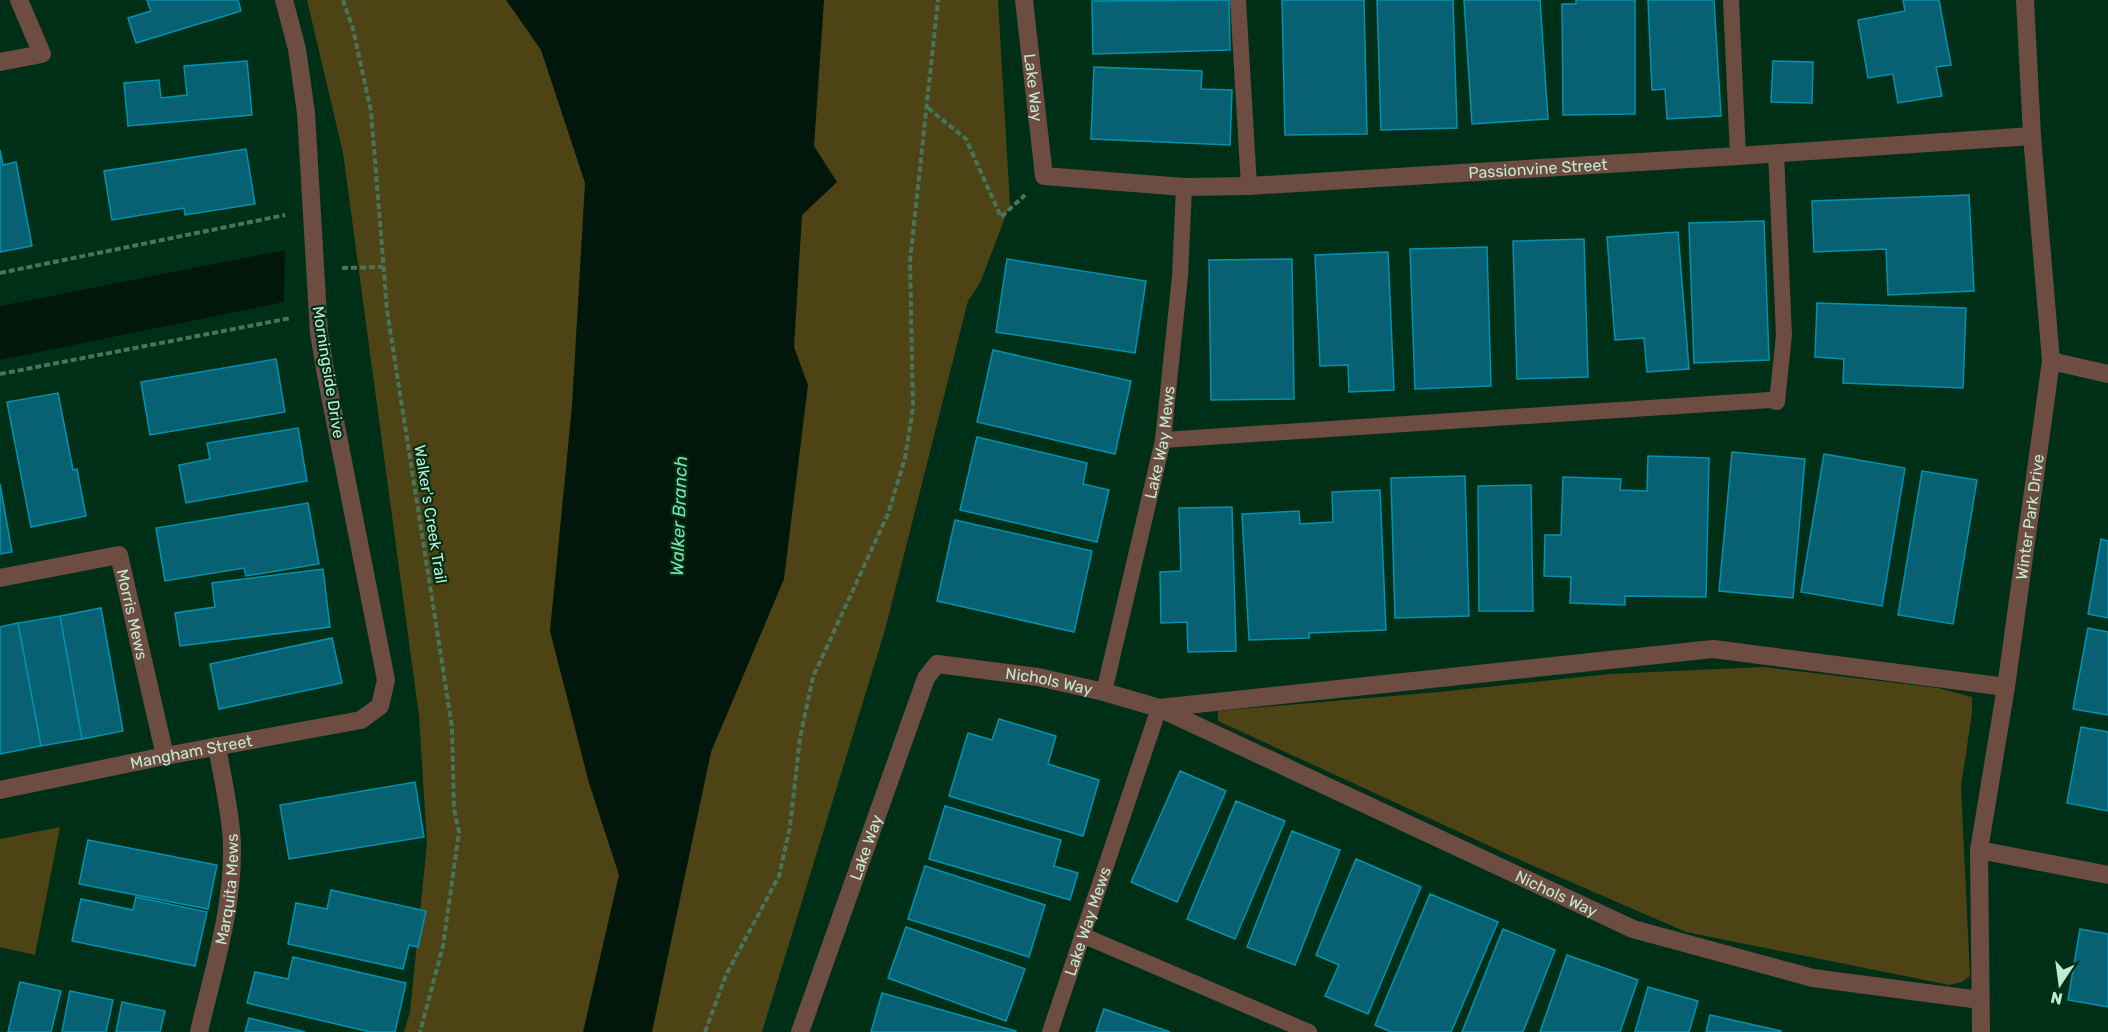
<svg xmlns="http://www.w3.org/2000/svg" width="2108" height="1032" viewBox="0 0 2108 1032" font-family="Rubik,sans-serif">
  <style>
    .green { fill: #4d4314 }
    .water { fill: #02170b }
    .building { fill: #086173; stroke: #0093af; stroke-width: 1.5 }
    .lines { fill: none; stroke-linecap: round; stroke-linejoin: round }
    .path { stroke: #48745c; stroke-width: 4; stroke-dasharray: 6 3; stroke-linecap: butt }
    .service { stroke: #6d4c41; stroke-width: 16 }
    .minor { stroke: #6d4c41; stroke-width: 18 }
    .labels { text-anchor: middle; stroke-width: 4.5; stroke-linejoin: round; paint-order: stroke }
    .street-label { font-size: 16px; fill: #c2ead1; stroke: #002f18 }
    .water-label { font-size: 18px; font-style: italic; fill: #7ae3a9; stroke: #002f18 }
  </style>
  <rect width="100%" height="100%" fill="#002f18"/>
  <!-- green -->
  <path class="green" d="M307,0h691l12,205 -30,78 -12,18 -83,329 -123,402h-358l6,-20 17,-169 -8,-127 -76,-563z
    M1763,667l175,21 34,9v16l-11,74 9,189 -8,6 -13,3 -263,-53 -166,-72 -302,-139v-10l221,-19 170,-18z
    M60,827l-25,128 -35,-8v-108z"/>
  <!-- water -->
  <path class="water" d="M506,0h318l-10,146 23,36 -35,33 -8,132 14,38 -24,194 -73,173 -59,280h-69l36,-157 -30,-92 -39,-152 22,-225 13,-223 -44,-133z
    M285,250l-1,52 -284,58v-54z"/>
  <!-- building -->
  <path class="building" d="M147,0h91l3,11 -105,32 -8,-25 23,-7z
    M1229,0l1,50 -137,4 -1,-53z
    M1282,0h82l3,134 -82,1z
    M1377,0h76l4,128 -76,2z
    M1464,0h76l8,119 -76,5z
    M1576,0h59v114l-72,1 -1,-111h14z
    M1648,0h66l7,116 -54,3 -2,-30 -13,1z
    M1903,0h36l12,65 -15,2 6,29 -44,7 -5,-29 -25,4 -10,-58 47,-9z
    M247,61l5,54 -124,11 -4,-43 35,-3 2,18 26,-3 -3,-29z
    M1773,61l40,1 -1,41 -41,-1z
    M1094,67l108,4 -1,18 31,1 -2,55 -139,-6z
    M246,149l9,55 -70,11 -1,-7 -72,12 -8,-49z
    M0,150l3,15 13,-3 16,84 -32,6z
    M1969,195l5,96 -86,4 -2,-46 -72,3 -2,-51z
    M1764,221l5,139 -75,3 -5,-140z
    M1678,232l11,137 -42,3 -3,-34 -29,2 -8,-103z
    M1584,239l4,138 -71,2 -4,-138z
    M1487,247l4,139 -76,3 -5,-140z
    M1388,252l6,138 -45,2 -1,-27 -28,1 -5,-111z
    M1007,259l139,22 -11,72 -139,-21z
    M1292,259l2,140 -83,1 -2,-140z
    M1817,303l149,5 -3,80 -120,-5 1,-24 -29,-2z
    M993,350l138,31 -16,73 -138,-32z
    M276,359l9,53 -135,23 -9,-53z
    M58,393l15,77 4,-1 9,47 -55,11 -24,-125z
    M298,428l9,53 -121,22 -7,-38 31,-6 -3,-16z
    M977,437l110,26 -4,21 26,6 -12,52 -137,-32z
    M1732,452l73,7 -12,139 -74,-7z
    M1824,454l81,14 -23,138 -81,-14z
    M1648,456l61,2 -3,139 -81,-1v9l-55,-2 1,-26 -27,-1 1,-41h16l2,-58 58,2 -1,11 27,1z
    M1922,471l55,9 -24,144 -55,-9z
    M1465,476l4,140 -74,2 -4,-140z
    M0,484l12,68 -12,2z
    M1531,485l2,126h-54l-1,-125z
    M1380,490l6,140 -77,3v5l-60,2 -7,-126 57,-3 1,13 33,-2 -1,-30z
    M308,503l11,61 -73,12 -2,-8 -79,13 -9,-53z
    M1232,507l4,144 -48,1 -1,-30 -26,1 -1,-51 21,-1 -2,-63z
    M955,520l137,31 -18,81 -137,-31z
    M2101,539l7,2v77l-20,-4z
    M323,569l7,58 -150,19 -5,-33 40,-6 -3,-24z
    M101,608l22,123 -41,8 -22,-123z
    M60,616l22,123 -41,7 -23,-123z
    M18,623l23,123 -41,8v-127z
    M2088,628l20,4v83l-35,-6z
    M332,638l10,45 -123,26 -9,-45z
    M999,719l57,17 -8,28 51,16 -16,56 -134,-40 19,-63 24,7z
    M2081,727l27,5v79l-41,-8z
    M1180,771l46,20 -49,111 -46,-20z
    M415,782l9,55 -135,22 -9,-54z
    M1236,801l49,20 -50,118 -48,-20z
    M945,806l116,34 -7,26 24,7 -8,27 -141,-41z
    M1292,831l48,19 -45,115 -48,-18z
    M88,840l129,25 -9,44 -129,-25z
    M1356,859l65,28 -53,127 -43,-18 14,-31 -23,-10z
    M925,866l120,39 -16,52 -121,-38z
    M331,890l95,21 -8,36 -9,-2 -6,24 -115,-25 8,-41 31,6z
    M1430,894l68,28 -47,110h-60l-16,-7z
    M136,897l71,15 -12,54 -123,-25 9,-42 52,11z
    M906,927l119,42 -19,52 -118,-43z
    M1503,929l52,21 -32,82h-61z
    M2080,929l28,5v73l-40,-7z
    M1567,955l71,25 -18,52h-80z
    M293,957l113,26 -11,49h-25l-123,-29 8,-31 33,7z
    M20,982l41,9 -10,41h-43z
    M1648,987l50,14 -9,31h-54z
    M70,991l43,9 -7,32h-44z
    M882,993l134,38 -1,1h-144z
    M122,1002l43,9 -5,21h-44z
    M1104,1009l66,23h-74z
    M1710,1015l71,16v1h-75z
    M249,1018l56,14h-60z"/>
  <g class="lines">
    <!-- path -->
    <path class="path" d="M343,0l10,29 18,82 16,199 65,417 2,82 5,23 -16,114 -23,86
      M928,108l38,31 35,78 24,-22
      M342,268l41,-1
      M0,273l285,-58
      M0,374l291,-56
      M705,1032l21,-57 53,-99 11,-49 10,-89 13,-61 75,-163 17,-56 8,-50 -3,-147 28,-261"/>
    <!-- service -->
    <g class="service">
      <path d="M1238,0l11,186"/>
      <path d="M1731,0l7,156"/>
      <path d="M1163,440l607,-40 7,2 7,-67 -8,-182"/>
      <path id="s1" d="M1104,692l59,-252 17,-164 4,-89"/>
      <path d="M1082,935l227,97"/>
      <path id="s2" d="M1050,1032l109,-324"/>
    </g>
    <!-- minor -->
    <g class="minor">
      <path id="s3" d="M1024,0l20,176 140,11 65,-1 489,-30 294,-20"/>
      <path d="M0,62l42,-8 -23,-54"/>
      <path d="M2051,361l57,13"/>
      <path id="s4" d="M0,578l119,-23 46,201"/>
      <path d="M1159,708l554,-59 293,38"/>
      <path id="s5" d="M0,790l165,-34 196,-36 19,-14 6,-26 -60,-305 -7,-42 -13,-220 -9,-64 -13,-49"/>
      <path d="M1979,850l129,25"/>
      <path id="s6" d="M199,1032c14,-61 34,-122 33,-185 0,-30 -10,-70 -15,-101"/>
      <path id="s7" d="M800,1032l126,-354 11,-14 101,13 66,15 55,16 474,221 180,49 167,22"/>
      <path id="s8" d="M1981,1032l-2,-182 27,-163 45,-326 -19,-225 -7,-136"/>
    </g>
  </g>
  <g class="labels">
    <!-- street labels -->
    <g class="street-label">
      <text dy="6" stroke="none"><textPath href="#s3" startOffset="88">Lake Way</textPath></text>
      <text dy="6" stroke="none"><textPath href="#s3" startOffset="672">Passionvine Street</textPath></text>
      <text transform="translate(329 372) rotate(81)" y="6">Morningside Drive</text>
      <text dy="6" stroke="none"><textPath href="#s1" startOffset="256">Lake Way Mews</textPath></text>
      <text transform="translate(431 514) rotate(81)" y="6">Walker's Creek Trail</text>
      <text dy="6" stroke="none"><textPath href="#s8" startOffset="519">Winter Park Drive</textPath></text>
      <text dy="6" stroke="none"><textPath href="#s4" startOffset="182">Morris Mews</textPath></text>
      <text dy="6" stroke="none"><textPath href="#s7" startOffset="507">Nichols Way</textPath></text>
      <text dy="6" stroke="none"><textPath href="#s5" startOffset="195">Mangham Street</textPath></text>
      <text dy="6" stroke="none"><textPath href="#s7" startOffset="196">Lake Way</textPath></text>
      <text dy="6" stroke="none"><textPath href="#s6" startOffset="146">Marquita Mews</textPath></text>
      <text dy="6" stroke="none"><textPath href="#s7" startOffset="1059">Nichols Way</textPath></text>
      <text dy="6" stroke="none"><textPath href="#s2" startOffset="117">Lake Way Mews</textPath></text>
    </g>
    <!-- water labels -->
    <g class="water-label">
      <text transform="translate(679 516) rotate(-88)" y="6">Walker Branch</text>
    </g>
  </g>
  <!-- north arrow -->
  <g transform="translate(2060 984) rotate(193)" stroke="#002f18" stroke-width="4.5" paint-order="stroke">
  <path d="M0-4.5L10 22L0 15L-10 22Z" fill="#c2ead1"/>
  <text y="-9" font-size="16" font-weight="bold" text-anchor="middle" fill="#c2ead1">N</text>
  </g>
</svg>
